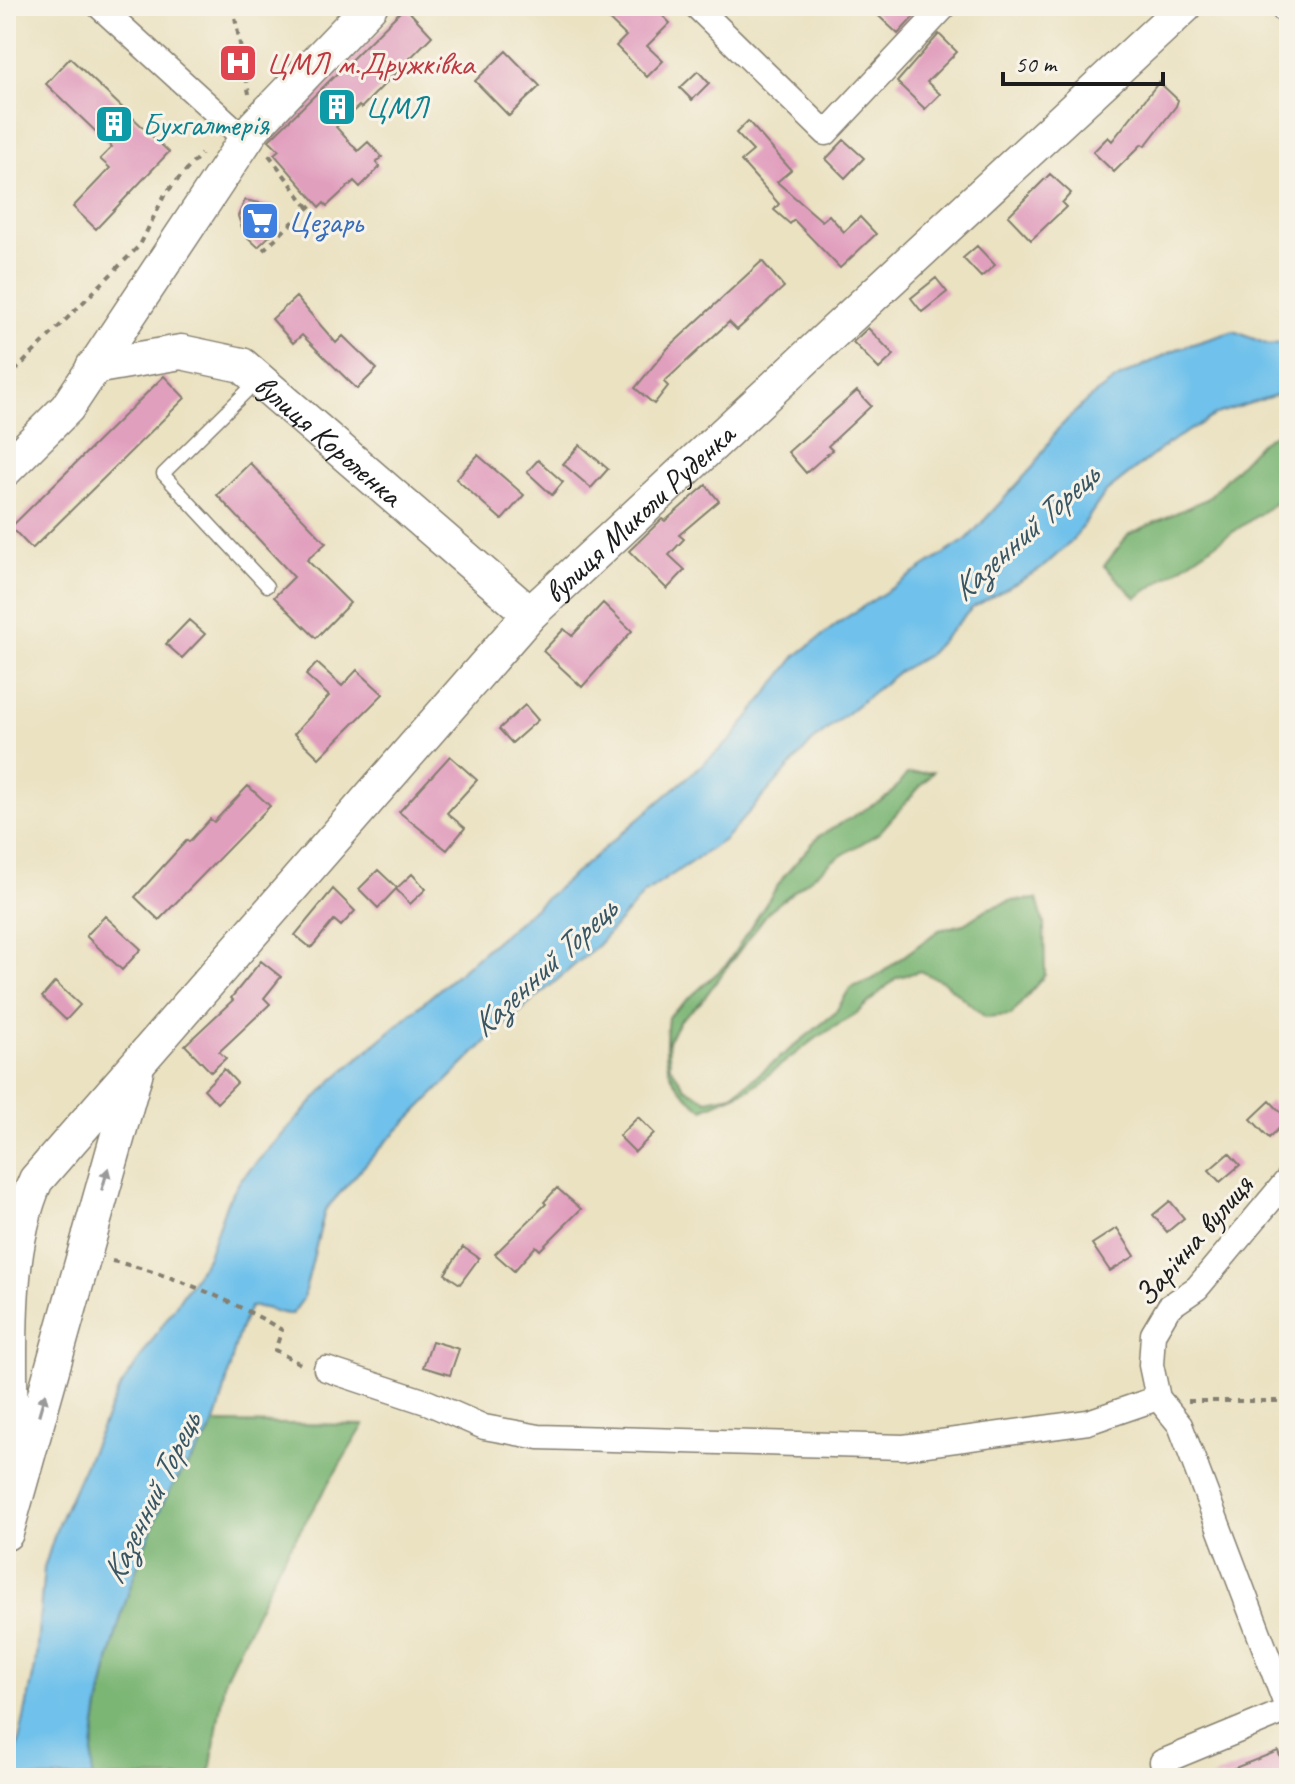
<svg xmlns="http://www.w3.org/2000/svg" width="1295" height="1784" viewBox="0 0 1295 1784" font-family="Caveat,sans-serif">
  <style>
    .forest { fill: #7bb674; stroke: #4c6948; stroke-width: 2 }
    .water { fill: #70c1eb; stroke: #466e84; stroke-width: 2 }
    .building { fill: #e19fbe }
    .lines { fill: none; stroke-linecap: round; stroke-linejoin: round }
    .lane-casing { stroke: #847f6f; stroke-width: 15 }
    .street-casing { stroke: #847f6f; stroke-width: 27 }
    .secondary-casing { stroke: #847f6f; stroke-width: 37 }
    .path { stroke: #847f6f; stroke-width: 4; stroke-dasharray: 6 6; stroke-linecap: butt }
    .lane { stroke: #fff; stroke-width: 12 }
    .street { stroke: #fff; stroke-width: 24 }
    .secondary { stroke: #fff; stroke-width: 34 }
    .oneway { fill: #999 }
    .labels { text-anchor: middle; stroke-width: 6; stroke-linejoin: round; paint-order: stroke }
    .health-label { font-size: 32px; fill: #be3a42; stroke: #f7f3e8; text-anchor: start }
    .culture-label { font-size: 32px; fill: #0d838f; stroke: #f7f3e8; text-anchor: start }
    .shop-label { font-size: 32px; fill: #366cbe; stroke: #f7f3e8; text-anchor: start }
    .street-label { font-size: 32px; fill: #1c1c1c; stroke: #f7f3e8 }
    .water-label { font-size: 34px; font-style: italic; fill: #395664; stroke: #f7f3e8 }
  </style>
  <rect width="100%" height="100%" fill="#f7f3e8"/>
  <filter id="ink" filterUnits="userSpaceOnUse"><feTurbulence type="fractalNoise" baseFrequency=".0125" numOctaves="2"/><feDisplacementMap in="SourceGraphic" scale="16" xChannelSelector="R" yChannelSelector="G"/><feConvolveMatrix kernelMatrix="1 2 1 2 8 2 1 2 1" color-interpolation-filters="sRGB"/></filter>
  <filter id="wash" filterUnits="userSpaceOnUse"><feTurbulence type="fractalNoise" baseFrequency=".006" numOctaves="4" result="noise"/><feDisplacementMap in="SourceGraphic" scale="32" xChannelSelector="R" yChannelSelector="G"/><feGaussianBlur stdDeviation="1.8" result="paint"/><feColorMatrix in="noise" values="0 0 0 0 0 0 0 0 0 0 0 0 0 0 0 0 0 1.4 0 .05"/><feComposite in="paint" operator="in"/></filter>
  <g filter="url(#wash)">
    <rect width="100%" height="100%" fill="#ebe2c2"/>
    <!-- forest -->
    <path class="forest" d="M1289,425v65l-9,10 -144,98 -32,-32 25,-32 78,-35 53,-56z
      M933,772l-54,61 -45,27 -65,51 -68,91 -21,18 -12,21 2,25 15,21 22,13 25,-5 21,-16 82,-66 15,-25 23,-9 66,-49 25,-6 23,-15 23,-8 27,-2 7,25 1,51 -34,40 -26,2 -41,-35 -24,-11 -24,7 -39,35 -45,28 -61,47 -48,21c-39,-28 -40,-46 -35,-92l58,-52 58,-89 35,-40 71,-41 17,-21z
      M214,1423l150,2 -85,140 -54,113 -16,100h-117c-1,-75 43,-230 81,-294 13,-21 29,-39 41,-61z"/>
    <!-- water -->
    <path class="water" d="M1234,331l35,14 20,-4v50l-70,22 -49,29 -65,51 -32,47 -32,29 -69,39 -44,47 -30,17 -86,70 -88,98 -79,53 -47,52 -102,87 -116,116 -55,62 -22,89 -11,15c-15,1 -25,-9 -42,-7 -20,37 -20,79 -36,117 -12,27 -34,46 -47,72 -35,69 -76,205 -75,282h-81l24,-111 9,-99 14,-44 59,-131 90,-135 20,-56 14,-23 93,-100 397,-339 65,-84 45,-35 126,-82 66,-72 24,-37 30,-30 31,-22 59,-29z"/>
    <g id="blocks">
      <!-- building -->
      <path class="building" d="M595,6h58l17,17 -23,23 16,15 -16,16 -31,-31 10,-10z
        M868,6h44l6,6 -20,22z
        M405,7l27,29 -71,72 -2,-2 -23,21 22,24 10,-9 14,15 -6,5 4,5 -20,20 -6,-6 -27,25 -3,-3 -4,4 -46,-53 5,-4 -10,-10z
        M939,34l18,18 -30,30 13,12 -15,15 -28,-27z
        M506,51l34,35 -31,30 -34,-35z
        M70,58l99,94 -73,77 -23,-22 37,-39 -10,-9 12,-12 -66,-63z
        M698,71l11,12 -17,17 -12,-12z
        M1159,82l19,18 -2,6 -31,40 -3,-2 -28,28 -21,-20 15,-15 4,4z
        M748,121l43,49 -14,12 45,39 7,-6 15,17 16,-15 16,17 -36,34 -46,-48 -4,4 -16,-14 5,-6 -38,-43 12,-10 -17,-18z
        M844,140l20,18 -19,20 -19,-19z
        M1050,174l21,19 -9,10 4,4 -35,33 -23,-24z
        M245,200l29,6 4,9 3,10 -23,22 -14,-13 -6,-18z
        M977,246l18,19 -14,12 -18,-19z
        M762,261l22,26 -47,43 -8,-8 -65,60 4,4 -14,18 -19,-16 33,-40z
        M936,278l11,14 -25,20 -11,-14z
        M296,297l40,46 7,-7 34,33 -20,20 -55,-54 -9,8 -21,-24z
        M868,328l26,27 -15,14 -26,-27z
        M164,376l21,22 -153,151 -21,-22z
        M857,391l14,15 -43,40 4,4 -26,23 -18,-21z
        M580,445l28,24 -17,19 -28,-24z
        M478,455l46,40 -22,25 -46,-41z
        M538,460l25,22 -11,13 -25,-23z
        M250,463l76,80 -19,17 43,43 -34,35 -42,-41 20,-20 -77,-82z
        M706,485l13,16 -40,34 5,4 -15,16 16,15 -18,19 -38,-38 33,-32 3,2z
        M603,603l29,28 -50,56 -39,-36 21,-22 8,7z
        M189,620l16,14 -23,24 -16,-14z
        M317,663l25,23 15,-16 26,24 -64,64 -25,-24 35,-38 -23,-21z
        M525,705l13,15 -26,23 -13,-14z
        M450,756l27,24 -30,33 18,15 -18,22 -48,-38z
        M248,786l22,20 -111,114 -24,-23 52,-57 2,2 21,-23 4,3z
        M378,870l19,18 15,-14 14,15 -16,15 -14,-15 -18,19 -19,-19z
        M333,889l22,22 -14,15 -7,-6 -23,28 -16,-13z
        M105,916l36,33 -19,21 -36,-34z
        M261,961l20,16 -17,21 6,6 -51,48 7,6 -15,14 -26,-27 48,-45 -2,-2z
        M55,982l25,23 -14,15 -24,-23z
        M224,1069l13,14 -20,20 -13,-14z
        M1270,1101l18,19 -19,18 -18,-19z
        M638,1117l16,16 -19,19 -16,-16z
        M1229,1153l11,12 -20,17 -11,-12z
        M557,1188l24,21 -41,41 -4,-4 -22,25 -19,-17 51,-50 -2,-2z
        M1170,1201l14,17 -17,14 -14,-17z
        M1117,1228l18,28 -25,15 -18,-27z
        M463,1247l16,11 -19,26 -15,-10z
        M432,1341l27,8 -9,26 -27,-8z
        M1278,1751l10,27h-76v-1z"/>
    </g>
  </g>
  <g filter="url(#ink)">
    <use href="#blocks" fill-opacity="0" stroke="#847f6f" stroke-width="2"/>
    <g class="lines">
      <!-- lane casing -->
      <g class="lane-casing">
        <path id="lane" d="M258,380l-95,94 104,112"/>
      </g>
      <!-- street casing -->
      <g class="street-casing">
        <path id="street" d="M99,6l147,134
          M696,6l130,127 119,-127
          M326,1369l103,34 55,24 55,10 365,10 184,-25 70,-24
          M1162,1762l126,-52 -108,-285 -22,-27 -7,-33 2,-31 16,-27 28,-19 92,-110"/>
      </g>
      <!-- secondary casing -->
      <g class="secondary-casing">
        <g id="secondary">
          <path d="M1287,6l2,2"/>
          <path id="s1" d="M93,367l88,-15 61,13 288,249"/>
          <path d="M6,469l61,-61 187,-281 116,-121"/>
          <path id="s2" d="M6,1495l5,-30c1,-88 -11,-205 25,-285l494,-566 655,-608"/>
          <path d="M6,1533l130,-462"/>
        </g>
      </g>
      <!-- path -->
      <path class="path" d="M233,6l16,88
        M269,155l39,52
        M263,250l52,-48
        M6,380l134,-135 25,-51 36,-40
        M112,1261c59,13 117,38 170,69l-7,20 29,16
        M1188,1401h101"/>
      <!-- lane -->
      <use href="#lane" class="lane"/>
      <!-- street -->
      <use href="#street" class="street"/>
      <!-- secondary -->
      <use href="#secondary" class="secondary"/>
    </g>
    <!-- one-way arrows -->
    <defs><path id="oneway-solid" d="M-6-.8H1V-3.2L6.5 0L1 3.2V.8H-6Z" transform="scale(2)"/></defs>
    <g class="oneway">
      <use href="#oneway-solid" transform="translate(105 1179) rotate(-74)"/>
      <use href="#oneway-solid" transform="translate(42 1404) rotate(-74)"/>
    </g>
  </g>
  <!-- icons -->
  <defs>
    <g id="hospital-square" transform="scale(2)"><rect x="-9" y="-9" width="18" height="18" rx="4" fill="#e0444e" stroke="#f7f3e8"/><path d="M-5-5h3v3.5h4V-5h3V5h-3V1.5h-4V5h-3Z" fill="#fff"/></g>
    <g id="building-square" transform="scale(2)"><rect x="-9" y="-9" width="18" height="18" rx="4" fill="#0f9aa8" stroke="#f7f3e8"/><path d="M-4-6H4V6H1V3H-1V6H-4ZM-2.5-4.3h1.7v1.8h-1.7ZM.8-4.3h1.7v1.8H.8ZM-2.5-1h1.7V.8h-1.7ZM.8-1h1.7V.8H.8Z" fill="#fff"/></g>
    <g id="supermarket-square" transform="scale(2)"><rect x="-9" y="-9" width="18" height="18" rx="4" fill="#3f7fe0" stroke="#f7f3e8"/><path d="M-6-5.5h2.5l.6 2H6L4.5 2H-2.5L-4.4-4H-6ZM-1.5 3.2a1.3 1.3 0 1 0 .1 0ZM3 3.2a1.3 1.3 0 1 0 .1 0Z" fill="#fff"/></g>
  </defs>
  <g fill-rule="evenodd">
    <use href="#hospital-square" x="238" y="63"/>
    <use href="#building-square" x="337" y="107"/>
    <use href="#building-square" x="114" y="124"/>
    <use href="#supermarket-square" x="260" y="221"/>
  </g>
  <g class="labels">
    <!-- health labels -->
    <g class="health-label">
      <text x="266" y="74">ЦМЛ м.Дружківка</text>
    </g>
    <!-- culture labels -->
    <g class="culture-label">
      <text x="365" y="118">ЦМЛ</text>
      <text x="142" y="135">Бухгалтерія</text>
    </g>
    <!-- shop labels -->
    <g class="shop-label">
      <text x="288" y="232">Цезарь</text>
    </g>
    <!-- street labels -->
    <g class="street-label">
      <text dy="11" stroke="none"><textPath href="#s1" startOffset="266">вулиця Короленка</textPath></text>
      <text dy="11" stroke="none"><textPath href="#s2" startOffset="1218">вулиця Миколи Руденка</textPath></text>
      <text transform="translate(1193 1240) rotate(-49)" y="11">Зарічна вулиця</text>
    </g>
    <!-- water labels -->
    <g class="water-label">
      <text transform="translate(1024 532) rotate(-42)" y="12">Казенний Торець</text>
      <text transform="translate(543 967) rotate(-43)" y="12">Казенний Торець</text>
      <text transform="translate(150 1498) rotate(-64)" y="12">Казенний Торець</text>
    </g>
  </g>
  <!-- margin -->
  <rect width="1295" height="1784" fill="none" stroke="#f7f3e8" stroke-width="32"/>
  <!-- scale -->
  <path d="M1003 72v12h160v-12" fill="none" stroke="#1c1c1c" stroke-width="4"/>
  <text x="1015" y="72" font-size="24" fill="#1c1c1c" stroke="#f7f3e8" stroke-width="6" paint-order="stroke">50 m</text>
</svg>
